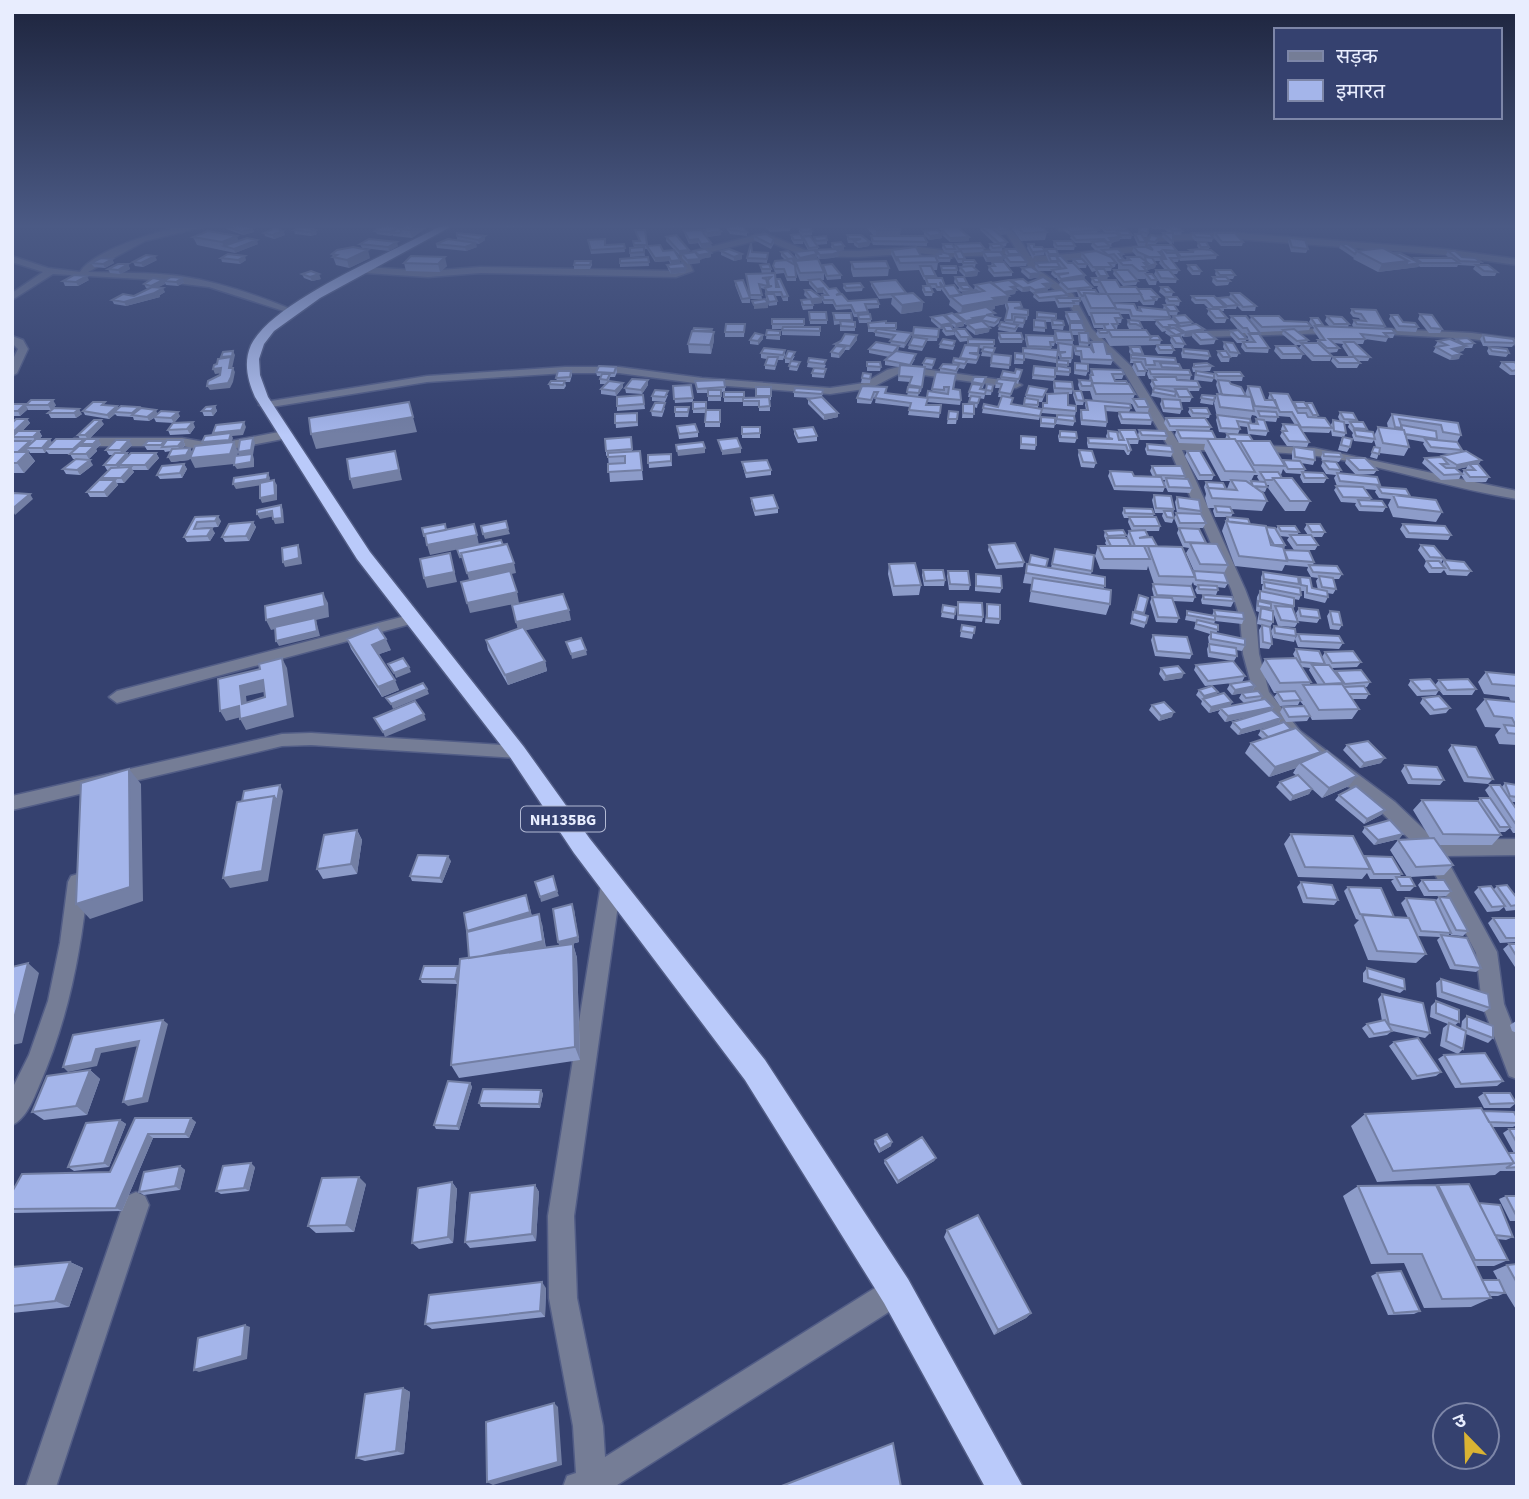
<svg xmlns="http://www.w3.org/2000/svg" width="1529" height="1499" viewBox="0 0 1529 1499" font-family="'Source Sans 3','Noto Sans Devanagari',sans-serif">
  <style>
    .lines { fill: none; stroke-linecap: round; stroke-linejoin: round }
    .minor-casing { stroke: #525d86; stroke-width: 3 }
    .highway-casing { stroke: #525d86; stroke-width: 3 }
    .minor { fill: #757d96; fill-rule: evenodd }
    .highway { fill: #bacafa; fill-rule: evenodd }
    .wall { fill: #8d9cc9; fill-rule: evenodd }
    .shaded-wall { fill: #737fa4 }
    .building { fill: #a4b5ea; stroke: #737fa4; stroke-width: 2; fill-rule: evenodd }
    .labels { text-anchor: middle; stroke-width: 7; stroke-linejoin: round; paint-order: stroke }
    .shield { fill: #35416f; stroke: #b2b9d3; stroke-width: 2 }
    .shield-label { font-size: 16px; font-weight: bold; fill: #e8edfe }
  </style>
  <rect width="100%" height="100%" fill="#35416f"/>
  <g class="lines">
    <!-- minor casing -->
    <g class="minor-casing">
      <path id="minor" d="M188,225h23l-66,16 -57,31c30,1 61,0 92,4 39,6 77,19 113,34v4l-84,-27 -67,-8 -89,-5 -41,26v-7l31,-21 -31,-10v-6l36,12 32,4c13,-22 81,-42 108,-47z
        M996,225c17,0 26,18 34,31 37,0 74,-7 111,-10l2,-8 7,-2 74,-4 220,17 73,10v6l-73,-10 -220,-17 -74,4 -1,6 -4,3c-37,3 -74,11 -111,11l6,9 33,23 19,35 39,37 47,76 136,6 203,43v8c-63,-10 -122,-30 -185,-41 -49,-8 -100,-7 -150,-8l63,139 11,29 3,36 10,38 31,39 95,71 40,38 82,-1v16l-72,1 52,96 7,52 13,33v42l-8,-3 -27,-72 -6,-51 -52,-100 -43,-41 -93,-73 -33,-41 -12,-44 -3,-36 -9,-29 -63,-143 -45,-76 -39,-38 -18,-34 -32,-23 -14,-21 -71,3 -30,-4 -61,4 -54,-1 -41,-17 -76,19 6,13 -17,6 -196,-4 -52,4 -62,-4 -4,-3 4,-3 62,4 52,-4 196,4 8,-1 -5,-15 85,-22 41,17 53,1 61,-4 30,4 67,-2 -10,-16z
        M1087,225h39l-65,6 -4,-2z
        M1339,328v4l-4,1 -131,4 -5,-3 5,-3z
        M1370,328l102,5 45,6v6l-45,-6 -106,-6v-4z
        M12,336l11,4 5,9 -11,24 -5,3v-15l6,-12 -6,-6z
        M902,366l114,16 6,3 -6,3 -114,-16 -31,16 -41,6 -128,-10 -83,-11h-54l-138,9 -162,26 -6,-3 6,-3 162,-26 138,-9h54l83,11 128,10 34,-5 23,-13z
        M284,431l4,1v6l-72,14 -34,-6h-107l-6,-4 6,-4h107l34,6z
        M413,614l8,5 -3,3 -301,81 -8,-6 8,-6z
        M311,733l206,13 6,1 3,5 -3,5 -6,1 -206,-13 -29,1 -270,64v-14l270,-62z
        M78,874l7,2 3,6c-7,71 -20,138 -49,204 -6,14 -13,33 -27,39v-36l17,-34 19,-54 12,-58 8,-61 3,-6z
        M611,876l7,2 3,6 -47,332 3,82 26,128 2,31 281,-176 10,-4 10,4 4,10 -4,10 -292,186h-51l4,-11 9,-3 -3,-47 -24,-128 -1,-82 53,-332 3,-6z
        M136,1192l9,4 4,9 -93,282h-30l97,-282 4,-9z"/>
    </g>
    <!-- highway casing -->
    <g class="highway-casing">
      <path id="highway" d="M442,225h12l-134,73 -46,33 -10,13 -5,15 1,16 8,22 102,155 154,195 66,92 175,221 143,219 115,208h-38l-101,-184 -139,-223 -171,-227 -64,-96 -153,-198 -102,-162c-7,-16 -12,-34 -4,-52 22,-45 145,-94 191,-120z"/>
    </g>
    <!-- minor -->
    <use href="#minor" class="minor"/>
    <!-- highway -->
    <use href="#highway" class="highway"/>
  </g>
  <!-- wall -->
  <path class="wall" d="M224,225l28,3 2,4 -11,3 -17,-6z
    M405,225h25l-18,13 -19,-2v-1l-3,1 -13,-2 -2,-3 25,-4z
    M506,225h23l-2,2h-21z
    M666,225h16v2l-15,1z
    M766,225h22l2,3v3l-20,1 -4,-4z
    M864,225h34l3,2 -1,8 -10,1 37,6v4l-54,-1 -2,-5v-4h3z
    M993,225l15,5 -1,4 -8,1 8,7 -1,4 -4,1v4l-10,1 -3,-4 1,-4h5l-15,-14v-4l12,2z
    M1009,225h46l-1,2h-12l5,5 -2,8 -24,1z
    M1071,225h19l8,5 -1,3h8l-4,-5h-5l-4,-3h29l4,4v2l7,4 -1,4h-11l-1,2 -7,1 -1,4h-1l-1,4 14,4 -1,3 4,3 1,-3h10l-5,-6 2,-4 14,1 1,-3h-2l4,-10 7,6 -3,4h16l-9,-8 1,-4h6l-5,-4 1,-4 17,6 -1,4h-8l-1,10 5,6v3v-2h12l1,-2 9,-1 -2,-3 1,-4 11,5v3l8,5 -1,4 -36,2 -1,-2 -1,3h-5l6,8 -2,4h-5l5,5 -1,4h-16l-6,-9 2,-4h9l-6,-7 1,-2h-5l1,3 -1,4 -8,2 -1,4 11,6 -1,5h-7l-4,-7v1h-9l2,2 -2,4 -13,1 -10,-12 1,-4h4v-6l-5,-6 3,5 -1,4h-3l-1,4h-6l3,5 -1,3 13,8 18,2 21,8 -2,4h-2l-1,4h-11l-4,-5 -1,2h-25l1,2 23,6h1l1,-3 25,3 -1,-1 1,-4h3l-2,-4 1,-4 14,4 -1,5 -5,-1 4,6 -1,4h-8l1,4h2l1,-3 19,6 -1,3 13,4 -1,3 13,7 -2,5 -14,1 -8,-8v-1l-8,1 -2,-1v2l3,6 -2,4h-9l-4,-7 1,-4 -6,-4 1,-2 -4,1 -7,-8 1,-3h-17l3,6 -1,3 10,6 10,4 -1,5 14,5 -2,4h-14l-3,-5 2,-4 -47,1 -5,-8h-6l-3,-4 2,-4h5v-2h-9l-4,-12h-1l-7,-15 -2,-2 -1,6h-6v2l-15,1 -3,-7 -16,1 -6,-5 1,-3 -4,-3 -8,1 -6,-4 -1,6 -7,1 -1,7 15,7 6,6 -1,5h-2l-2,8 -5,-1 -3,6 -17,-3 1,-4 6,-4 2,-10 -2,-6v-2l-10,2v3l-5,1 5,7 5,1 -1,5 -5,4 -6,-1 1,6 -14,3 -9,-7 1,-3 -3,-1v2l-9,2 -3,-3 2,6v4l-8,1 -4,-5 1,-2h-3l-9,-8v-4h13l1,-2 11,1v-2l3,-1 -10,-8 1,-4 -9,-12v2h-4l-2,-3h-4l2,4 -1,4h-7l-3,-6 1,-4h4l-2,-6h-1l-5,-10 -20,1 -8,-17 1,-4 44,8 1,-4h2l1,-2 5,1 -3,-5 1,-4 11,3 1,-3 29,4 -1,4 21,5 -1,4 -17,1 -3,-6v-4l-21,1 3,7 11,3 -1,4h-2l5,4 -1,5 -12,1 -6,-6 1,-4h2l1,-4h-5l-4,-7 1,-3h-8l4,5 -1,4h-12l-1,8h-4l3,6v2l9,8 16,9 2,-2 -5,-3 1,-2 -5,-6 1,-5 12,6v2l5,4 -1,2 3,-1 1,-5 36,-3v-2l40,7 -3,1 -1,4 21,3 -1,3h12l-2,-6 -10,1 -8,-8 1,-3 -3,-3v-1h-2l-4,-4 1,-3h-14l-3,-4 1,-4 13,-1 -4,-9 1,-4h9l-2,-4 1,-4 21,5 -1,4h-18l2,6 10,7h4l1,-4 12,3 -4,-5 1,-4 14,-2 -5,-5 1,-3h-17l-5,-5 1,-2 -8,-6 1,-4h9zM1087,264l5,8 4,-1 -1,2 3,5h-6l-1,4 3,4h4l-1,2 3,6h-2l-6,-4v-3l-8,-8 1,-4 -7,-7h8zM1119,314h10l2,6h-3l-1,5 2,4 7,1h-20l-1,-1h2l1,-5v-1h3l1,-5z
    M1149,225h16l-1,4h-11z
    M727,227l20,5v4l-17,-2 -3,-4z
    M1139,227l9,6 -1,4h-4l3,5 -1,4h-7l-4,-9 1,-3h3z
    M799,228l13,3v4l-10,1 -3,-4z
    M941,229l28,12 -19,1 -8,-7v3l-13,2 -5,-5v-4l17,2z
    M294,230l23,4 -6,2 -16,-2z
    M635,230h10l3,16 15,5 17,13 6,8 -15,2 -3,-5 -1,-4h4l-2,-4 -14,1 -8,-13h-3l1,7 -15,1v-9h4l-1,-7h6l-3,-7z
    M704,230l17,5 -14,2 5,10 -11,1 -3,-5 -9,1 -4,-9 -1,-4 20,2z
    M283,231l2,4 -11,4 -9,-3 -1,-3z
    M1193,233l20,5 -1,4 -17,-1 -3,-4z
    M1215,233l28,9 -1,4h-21l-8,-9z
    M791,235l12,5v4h-9l-3,-5z
    M847,235l23,7 -1,4 -11,2 -4,-3v-2h-6l-1,-4z
    M457,236h28v4l-6,4 -22,-4z
    M754,236l20,3v4l-3,6 -17,-9z
    M193,237l45,4 20,3 -23,9 -38,-8z
    M666,237l24,16 4,-1v-1l17,6 -11,2v4l-12,1 -6,-6v-3h-3l-13,-14z
    M803,237l12,6 -1,-6 13,3v4l-11,1 2,2v3l15,-1 -2,-2 1,-4 12,7 -6,1 1,1v4l-7,2 -13,1 -2,-3v2l-6,1 12,10v-4l18,10v4l-14,1 -3,-7v7h-3l8,9 11,5 8,7 31,3v4l-12,1 1,5 3,5v4h15l10,5v3l16,2 -1,4 -7,11 -5,-1 -1,4 17,8 -4,7 12,1v-4l12,-4 -3,10 -7,-1 -4,24h-2l-1,5 9,1 1,-7 4,1 4,-20 4,1v-5l12,-3 1,-3 6,-3 6,-14h2v-4l-7,1 -6,-8 1,-5 16,8v2l23,5 -1,10 18,2 -2,13 -19,-2 2,-10 -11,-1 2,-7 -4,-1 -1,12 -2,4 -9,-1 -3,6 -5,-1 -3,6 -2,15 7,11 -1,5 -33,-3 -1,3h15l-2,13 -31,-3 2,-8 -35,-4 1,-6h-2l-3,7 -14,-1v-5l30,-11 -1,7 21,2 3,-14 -12,-1 1,-14 -14,-2v-5l4,-3 -20,-4v-4l21,-5 2,-5 -17,-3v-4h-7v-9h-9l-1,-6h-4l-3,-8 -15,1 -3,-6h-9l-2,-4v-5h3l-2,-2h-6l-8,-9v-3h-9l-4,-10v10h-9l-3,-8 -9,1 1,13h1l-1,-8 12,17v5h-5l-2,-5h-6l2,5v4l-8,1 -3,-7 -1,-10 -5,-1 2,11h-12v4h-8l-7,-18v-4l15,17 -4,-24 29,-1 -2,-7 12,-6 -4,-4v-4l14,8h3l-3,-4v-4l13,-2 -5,-9z
    M1289,238l19,11 -2,4 -15,-1 -3,-10z
    M588,240l17,5 19,-1 1,8 -34,2z
    M360,244l38,2 -9,5 -27,-3z
    M436,244l41,3 -11,4 -29,-3z
    M1028,244l17,7 -1,4 -10,1 -1,3 -6,-11z
    M1341,244l17,7 36,2 20,7 1,-2h34l-3,-3 2,-4 14,6 19,5 -2,3 18,7 -2,4h-13l-9,-7 2,-3 -17,-1 -1,2h-37l-1,-1 -1,1 -40,5 -25,-13 1,-1 -15,-10z
    M1006,249l14,5v1l7,7 -1,4 -16,1 -6,-7 1,-4h2l-2,-3z
    M721,251l21,8 -8,2 -13,-6z
    M752,252l16,1 -1,10 -20,-1v-4z
    M332,254l38,4 -21,10 -13,-3z
    M411,256l36,10 -7,6 -34,-1 -2,-8z
    M648,257l1,9 -29,1v-8z
    M221,258l25,2 -6,4 -18,-2z
    M112,259l2,4 -9,5 -11,-1 -3,-4z
    M157,260l-14,7 -8,-1 -2,-4z
    M591,261l1,4 -2,4h-16v-4z
    M851,262l38,6 -1,8 -35,1 -2,-7z
    M992,262l20,10v4l-18,1 -6,-7 1,-4h2z
    M128,264l2,5 -10,5 -10,-1 -2,-4z
    M760,265l11,4v4l-9,1z
    M1188,265l13,6 -1,4h-8l-5,-6z
    M941,266l16,4v4h-15l-1,-4z
    M1022,268l17,9 -10,2 -8,-7z
    M1216,270l19,5 -2,4h-5l2,2 -2,4 -12,1 -4,-4 1,-5h4l-2,-3z
    M302,274l19,5 -9,2 -8,-3z
    M89,280l-11,6h-13l-2,-5z
    M163,280l2,4 -7,3 7,5 -5,3v2l-34,9 -12,-2 -2,-4 22,-4 14,-7 -2,-1 -2,-4z
    M164,281l20,1 -6,4 -12,-1z
    M871,282l35,11 17,9 -1,9 -21,3 -10,-10 1,-6 -13,1 -8,-13z
    M844,284l19,3 -1,4 -16,1 -3,-4z
    M1161,287l12,5 -1,4h-8l-5,-4z
    M805,290l17,13 -9,1v5l-10,1 -2,-6v-4l7,-1 -4,-4z
    M1231,293l25,13 -1,5h-13l-5,-5 -1,3h-12v2h-3l6,7 -2,5h-10l-8,-9 2,-5 -5,-5h-9l-4,-4 1,-4 25,3 1,-1 11,-1z
    M1352,309l33,17 -1,3 11,4 -2,5h-5l-2,4 -21,-3 -2,5h-7l14,13 -2,4h-10l2,2 -3,5h-20l-6,-7 2,-4h16l-7,-11 1,-2 -9,-1 5,5 -2,4 -9,1 4,3 -2,5h-18l-13,-13 2,-3h-6l-13,-11 1,-3 -23,1 -7,-8 7,9 -1,2 10,13 -1,5 -23,-1 -4,-5 1,-4h-5l-7,-8 1,-4 16,8 -2,3h5l-3,-3 1,-2 -3,-4h-4l-11,-13 1,-4 19,4 1,-4 60,10 -2,4 -12,1 11,9 -1,3h9l2,-3h2l-7,-10 1,-2 -5,-6 2,-4 12,7 -1,1 8,1 -5,-6 2,-5 22,8 -1,3 6,1 -2,-3 2,-5 7,1 -2,-3 -6,-1 -3,-4z
    M809,312l18,8v4h-17z
    M1066,312l16,9 -1,2 4,7 -1,3 5,10 -1,3 2,1 1,-5 16,12 6,6 -2,5 -30,-2 -1,-7 -5,-1 -1,-5 1,-4h4l-1,-11h-6l1,5 -1,18 -1,5h-3l-1,4 3,5 -1,4 -13,-1v-10l1,-5h3l-1,-4h-2l-1,7 -32,-5 -1,6h-9l1,-11 7,1 5,-6 -2,-9 1,-4 29,7 -1,4h-3v3l6,1 1,-6h-2l-2,-8 1,-5 14,1v-6l-4,-10z
    M833,313h18l1,9 3,5v4h-15v-7l-6,1z
    M1056,314v6l8,5 -1,5 -11,-1 -1,-7h-6v10l-12,-1 1,-11h2v-4z
    M1420,314l22,15 -2,4h-11l-11,-14z
    M1391,315l12,7 15,5 -2,5 -19,-1 -8,-12z
    M772,319h32v8h16v9l-38,-1v-6h-10z
    M745,324l-1,13h-19v-5z
    M914,327l25,2 -2,12h-10l-5,10 -14,-2 1,-4 3,-6z
    M712,329l2,11 -3,14 -22,-1 -1,-9 5,-13z
    M767,330l13,1v9l-14,-1z
    M999,333l24,6 -1,4h-22l-2,-5z
    M857,335v5l-8,10h-4l-1,2 -5,6 -8,-1v-5l4,-5v-3z
    M1483,335l32,8 -3,4 -29,-1 -3,-7z
    M763,339l-5,6 -8,-1v-4z
    M1456,339l18,4 -2,5h-7l-2,3 -6,1 2,7 -9,1 -17,-8 3,-5h2l-3,-1 3,-5h17z
    M1224,342l15,11 -2,4h-7l-1,5h-8l-4,-7 1,-4h7l-2,-4z
    M940,344l15,1 -2,5 -14,-2z
    M1276,346l27,8 -2,5h-20l-7,-8z
    M1130,347l13,7v2l33,6v1l5,5 -1,1 11,6 -1,5 -13,-1 23,8 -1,4h-11l4,6 -2,5h-10l2,7 -2,5 -17,-2 -3,-8 2,-5h4l-15,-3 2,-6 -3,-6 3,-5h-4l-2,-5 1,-4 -3,-1 1,2 -1,5h-8l-5,-9 2,-4h-4l1,-8 -2,-3z
    M1489,347l20,6 -3,4 -17,-2 -2,-4z
    M1183,349l27,7 -2,4 -26,-2 -1,-5z
    M785,350v5l-2,5h-5l-3,10 -10,-1v-4l2,-6 -6,-1v-5z
    M795,356l-3,5 8,1 -1,4 -2,5 -8,-1 1,-7h-5v-5z
    M809,358l17,7 -2,4 -17,-2 1,-5z
    M867,362l14,5 -1,4h-13z
    M1502,362l15,2v11h-7l-11,-8z
    M1075,363l13,8 -2,5 -12,-2z
    M1194,364l18,2 -2,5 -13,1 17,2 1,-2 28,4 -1,5h-13l2,3 14,10 3,-8 17,14h4l-1,-2 2,-5 23,11 1,-2 12,3v-2l12,12 -1,2 13,10 3,-7 7,1 -2,-4 2,-5 17,8 -1,2 11,7 -2,2 9,5 4,-9 10,1 -1,-5 5,-9 66,9 3,12 -4,7 5,8 -2,2 21,8 -3,5 11,12 -3,5h-20l-5,-7 -2,4 -18,1 -19,-17 3,-5 16,-1 10,-3 -23,-2 -5,-8 1,-2 -17,-3 2,8 -5,9 -25,-3 -2,6 -7,-2 4,-10h2l-2,-7 -2,3 -18,-2 -2,-6 1,-2 -5,-6 1,-3h-5l2,9 -2,4 6,10 -3,5 -9,-2 4,-13 -10,-1 -1,-6 -2,3 -26,-1 6,10 -2,5 -20,-1 -7,-10 2,-4 -1,-3 2,-5 12,1 -5,-8 -12,-1 -2,6 -11,-1 3,10 -2,5 -18,-2 -1,-7 -8,-1 1,3 -2,5 -19,-2 -3,-12 1,-3 -3,-14 3,-9h2l-3,-9 1,-4 -3,-3 -2,4 -18,-2 1,-8h-2l-1,-4zM1252,415l4,1 2,3h-2l-1,5 -5,-1v-3zM1467,467l-1,2 1,1h-3l-2,4 -5,-5z
    M1034,366l21,11 -1,4 -22,-2z
    M616,367l1,5 -2,5h-5l-1,4 14,6 -7,9 -15,-2v-5l5,-5h-6v-5l1,-3h-4l-1,-4z
    M826,369l-2,9 -12,-1v-4z
    M1091,369l33,5 -2,5h-8l1,2 20,13 -2,5 16,8 -1,5h-12l-4,-8h-5l4,4 -2,4 23,8 -1,5 -30,-1 -3,-8 1,-4 -14,-1 2,11 -1,5 -25,-2 -1,-11 1,-4h5l-1,-5 1,-5 7,1 -3,-10h-10l-2,-6 1,-5 10,1z
    M1022,370l-4,14 -2,-1 -6,14 1,7 13,2 2,-11 21,-6 -5,13h-4v6l4,1 1,-6h3l1,-9 15,-1h-8l-1,-8 1,-4 19,8 -1,5h-4v11l8,6 -1,5 -33,-3v-4l-3,11 -57,-7 1,-5 15,-1 3,-10h-3l2,-9h-5l1,-5 5,-4 2,-8 12,2z
    M571,371l1,4 -2,7h-5l1,4 -2,3h-14l-1,-5 8,-3 -1,-3z
    M871,374l-1,9h-9l1,-5z
    M974,377h12l-3,11h-2l-1,1 6,1 7,-5 -2,10h-6l-1,4 -5,-1 -2,10 -3,-1 -1,11h-11l1,-14h6l1,-7h-2l1,-5z
    M648,380v5l-6,9 -16,-1 -1,-5z
    M695,381l30,6v5h-4v9h-13v-8h-11z
    M673,386l20,12v4h13v8h14v17h-15v-14h-12v-11l-18,1z
    M756,387h15v13h-1v11h-11v-5h-16v-4h-19v-10l20,6h12z
    M823,390l-1,7 16,20 -14,3 -16,-16v-5l5,-1 -19,-1v-5z
    M1074,391l10,10 -1,4h-7l-3,-10z
    M643,395l2,14 -28,2v-14z
    M668,395l-3,7 -13,-1v-5z
    M1202,395l12,5 -1,5 -13,-2z
    M12,404l14,1h30l-5,5h-23v-1l-8,7h-8z
    M107,405l10,1 1,2 22,1 18,5 22,2 -6,7 -18,-1 -2,-4 -5,3 -15,-1 -1,-3 -16,-1 -2,-2 -6,5 -24,-4 -2,-4z
    M215,406l2,5 -4,5h-9l-2,-5z
    M665,408l-3,9 -10,-1 -1,-5z
    M1190,408l20,6 -1,4h-4l6,9 -2,4 7,8h9l2,-5 26,7 30,20v-1h9v-8l2,-5 21,13 -2,5 -12,-2 4,6 -1,3 23,6 -3,5h-21l-3,-6 1,-3 -15,-1 -3,-4 -2,6 1,3 28,23 -5,10h-20l-17,-23 1,-3h-3l1,2 -2,5 -5,-1 7,10 -5,10 -31,-2 2,4 -2,4 19,7 26,5 2,-3 21,6 -2,3h11l-4,-6 3,-5 18,8 -3,5h-10l6,8 -3,5h-21l-7,-10 2,-3 -9,-1 5,9 -1,4 30,13 -1,3 29,9 -3,5h-6l3,10 -3,5 -6,-1 1,4 -3,6 -21,-5v-7h-3v4l-2,5 -5,-1v7l-1,4 5,12 -3,5 -17,-1 -5,-14v10l-3,5 2,17 -3,5 -9,-1 -1,-18 3,-5 -5,-1 2,-12 -3,-1 1,-14 3,-6 2,1v-5l1,-3h-2v-7l2,-5 35,7 2,-2 12,11 6,2 -2,-9 2,-3 -7,-1 -4,-7 1,-3 -23,-2 -3,6 -47,-5 -13,-35 5,-14h-12l-2,-6 1,-3h-6l-3,-10 1,-4 -2,-7 2,-5 21,7 3,-8h-9l-17,-32 1,-5 -26,-1 -4,-8 1,-4h-7l-5,-8 2,-5h26l-4,-6zM1254,475h4l-1,2 3,5 -9,-1z
    M689,411l-1,6h-13v-5z
    M949,411l9,1 -2,12h-9z
    M48,413l34,1 -6,4h-25z
    M637,413l1,13 -22,2 -1,-14z
    M1057,415l18,6 -2,5 -17,-2z
    M1041,417l14,7 -1,4 -14,-1z
    M27,419l3,4 -8,8h17l3,5 -3,3 13,4 28,-4 -2,-4 26,-11 -15,15 12,5 -5,5 1,2 -8,8h-16l-3,-5h-21l-3,-3 -1,2h-15l-2,-3 -1,2h1l7,9 -11,12h-12v-32h2l-2,-3v-15z
    M677,426l21,6v5l-19,2z
    M195,427l-5,7 -20,1 -2,-5z
    M742,427h18v11h-18z
    M794,429l23,7v5l-19,2 -4,-9z
    M1119,430l20,9 -1,5h-9l2,6 -2,5h-2l-3,-5 -36,-2 -1,-5 1,-5 19,1 -1,-3 2,-5 10,3z
    M1139,430l28,6 -1,4h-26l-2,-5z
    M1060,431l17,7 -2,5 -16,-1 -1,-6z
    M1021,436l15,9 -1,5 -15,-1z
    M631,437l1,15 8,-1 3,29 -33,2 -2,-27 -2,1v-5z
    M183,440l2,5 -2,3h7l2,4 -3,8 -18,2v-11l-6,1 -1,-2h-17l-3,-5 20,-4 1,1z
    M1147,444l26,8 -2,5 -24,-2 -2,-6z
    M132,445l-8,8h3l1,2 28,-2 3,5 -11,12h-16l2,2 -10,11h-7l1,2 -11,12h-17l-3,-5 15,-12 -1,-2 8,-8h-2l-3,-5 9,-10h-4l-3,-5z
    M1079,450l17,13 -2,5 -13,-1 -3,-12z
    M1187,451l27,24 -2,5h-14l-13,-24z
    M1323,452l19,5 -3,5 -17,-2 -1,-3z
    M671,454l1,12 -23,2 -1,-13z
    M1347,458l30,12 -3,4 -18,1 -11,-12z
    M1323,461l18,9 -2,3 41,12 -1,2 31,9v1l32,15 -6,10 -43,-5 -5,-12 3,-6 -12,-1 -4,-6 1,-2 -11,-1 6,9 -1,3 16,6 -3,5 -24,-1 -4,-6 1,-2 -15,-1 -7,-12 3,-4 -3,-8 2,-3 -10,-1 -5,-8z
    M742,462l29,8v5l-25,3 -3,-11z
    M184,464l3,5 -5,9 -22,1 -3,-4z
    M93,465l-13,10 -14,-1 -3,-5z
    M1152,466l33,10 -1,3 8,9 -2,5 -22,-1 -4,-9 1,-3h-3l3,7 -2,5 -49,-2 -6,-14 2,-5 24,5 19,1 -3,-6z
    M1154,495l20,14 -1,5 1,4 -2,5 -7,-1 -3,-6 1,-3h-8l-3,-13z
    M1177,497l24,14 -1,3 6,9 -3,5h-25l-4,-10 3,-5 -2,-11z
    M751,498l27,10v5l-23,3 -4,-13z
    M1124,508l30,6 -1,3 7,9 -1,5h-14l3,7 9,8 36,27 1,-2 -8,-18 3,-5 -6,-1 -6,-14 2,-5 27,16 22,21 -4,8 4,10 -3,5 -8,-1 1,3 -2,5 -19,-1 -2,-4 2,-4 -3,-1 -1,-3 -2,4 4,11 -2,5 -20,-1 6,17 -2,5 -21,-1 -6,-20 2,-5h2l-2,-8 1,-5h1l-6,-18 -1,4 -47,-1 -5,-13 3,-10h9l-2,-3 1,-2 -2,-5 1,-5 21,4 -1,3 6,8 -4,-10 2,-5h3l-4,-9 1,-4h-5l-2,-5z
    M195,517l26,4 -3,6 -19,1 16,5 -5,8 -23,1 -3,-5z
    M253,522l3,5 -7,14 -24,1 -3,-5z
    M1403,524l48,11 -3,5 -42,-2 -6,-9z
    M989,545l35,17 -1,5 -27,2 -8,-19z
    M1421,545l23,13 -3,5 1,1 2,-4 27,11 -4,5 -20,-1 -3,-5 -3,3h-12l-5,-7 2,-5 -8,-11z
    M1055,549l37,22 -1,3 14,12 -2,3 7,15 -4,11 -77,-13 3,-18 -9,-1 4,-19 24,4z
    M889,564l32,21 -2,10 -26,1 -5,-22z
    M923,570l22,10 -1,6h-20l-2,-11z
    M948,571l22,14 -1,5h-20l-2,-14z
    M976,574l26,14 -2,5 -25,-2v-12z
    M1139,595l9,3 -5,17 3,8 -2,5 -14,-4z
    M1203,595l31,6 -3,6 -29,-3 -1,-4z
    M958,602l25,15 -1,5 -25,-2z
    M987,604l13,15 -1,5 -14,-1z
    M512,605l59,15 -46,10 20,31 2,10 -39,14 -20,-35 -2,-10 32,-11z
    M943,605l13,2 -2,12 -13,-2z
    M1299,608l21,10 -3,5 -19,-2 -2,-8z
    M1214,610l30,9 -2,5 -27,-3 -1,3 4,6 -2,3 29,12 -3,6 -6,-1 1,6 -3,5h-1l12,15 -3,6 -37,4 -11,-16 2,-5 37,-4 -25,-4 -1,-8 2,-5 -1,-7 2,-3 -16,-5 2,-7 -11,-2 2,-9 25,5z
    M1330,611l12,14 -3,5 -9,-1 -3,-13z
    M962,625l13,2 -3,12 -12,-2z
    M1274,626l22,10 -2,6 -21,-4 -2,-7z
    M1298,634l45,9 -4,6 -41,-2 -3,-8z
    M1153,635l39,19 -2,5 -35,-3 -4,-16z
    M347,639l44,11 -12,4 20,36 -17,7 -31,-48z
    M1296,649l26,8 3,-5 36,10 -4,5 -25,1 3,5 1,-2 34,11 -3,5h-2l4,7 -3,5h-14l7,10 -7,10 -40,1 -2,-4 -3,5 -21,1 -6,-10 3,-5 21,-1 -4,-5 -2,4 -18,1 -6,-9 3,-4h-3l-14,-24 5,-10 30,-1 -2,-4zM1302,667l8,1 -1,2 9,15h-9l2,-3z
    M1161,668l21,10 -18,3 -5,-7z
    M1486,672l31,3v70l-18,-1 -4,-9 6,-7 -16,-1 -9,-18 9,-10 26,3 -2,-5 -25,-3 -6,-12z
    M1411,680l24,5 4,-5 37,9 -4,6h-29l-4,-5 -3,5 -19,1 -9,-11z
    M1230,684l25,2 -3,6 10,4 -2,4 13,7 -2,4 10,7 -3,6 -40,11 -8,-8 3,-5 23,-7 -31,7 -7,-9 2,-3 -11,3 -8,-9 1,-3 -6,-6 3,-5 19,2 -2,3 16,7 -2,4 14,-3 -5,-5 3,-5 -10,2 -5,-6z
    M1423,698l27,10 -4,5 -16,2 -10,-12z
    M1152,705l20,12 -13,4 -10,-11z
    M1261,730h29l31,22 -2,2 30,32 -27,12 -10,-9 -3,5 -19,7 -14,-14 4,-5 17,-6 -4,-3 3,-5 -27,9 -24,-24 6,-10 12,-4 -5,-4z
    M1347,745l34,18 -21,5 -17,-18z
    M1452,745l41,34 -5,5 -24,-2 -16,-32z
    M1405,765l39,15 -4,5 -32,-1 -7,-13z
    M1505,783l12,2v17h-6l6,7v24h-4l-3,-5 -5,4h-6l2,3 -9,10h-53l14,20 -9,10 -34,2 5,9 -5,5h-13l-6,-10 3,-2h-24l-3,-6 -5,6 -64,-2 -14,-33 7,-10 73,24 1,-2 37,18 -3,3h8l-17,-27 8,-10 32,-2 -17,-28 9,-10 56,1 2,-3 12,3 -7,-11 5,-5 11,3z
    M1339,795l46,15 -4,5 -17,9 -29,-24z
    M1365,827l38,7 -4,5 -25,6 -12,-13z
    M357,830l5,10 -5,34 -34,5 -6,-10z
    M451,861l-9,22 -30,-2 -2,-5z
    M1422,880l29,11 -5,5h-22l-6,-11z
    M1301,882l37,18 -4,5 -31,-2 -6,-16z
    M1497,886l17,8 3,-2 -1,18 -10,1 -2,-4 -5,4 -12,1 -13,-20 5,-5 14,3z
    M1348,887l45,30 15,1 -7,-15 5,-5 29,3 4,-4 29,34 -5,5 -12,-1 -1,-2 -2,3 33,32 -5,4 -26,-3 -13,-29 3,-3 -23,-1 9,18 -10,9 -48,-3 -14,-35 5,-5 -3,-1 -12,-28z
    M529,905l3,11 10,8 4,24 14,-2 -2,-4 16,-33 5,33 -11,3 5,-1 4,14 3,102 -121,18 -8,-13 6,-81 -35,-1 -2,-4 38,-13z
    M1493,918h24v24l-17,1 -12,-20z
    M1509,944h8v26l-14,-21z
    M1367,968l38,21 -5,4 -37,-11v-9z
    M1441,979l49,29 -6,4 -47,-15 -1,-14z
    M1382,994l48,39 -5,5 -33,-7 -5,4 -18,3 -7,-10 5,-4 15,-3 -4,-22z
    M1436,1001l23,21 -5,4 7,3 1,-8 5,-5 26,22 -5,5 -22,-9 -3,15 -5,5 -18,-8 3,-18 5,-4 -18,-7 1,-11z
    M1516,1021h1v12l-5,-2 -2,-6z
    M1394,1042l47,30 -5,4 -24,4 -23,-34z
    M1444,1055l59,26 -6,5 -42,2 -17,-29z
    M90,1070l10,9 -13,36 -43,5 -12,-8z
    M470,1083l2,4 -13,43 -23,-1 -2,-4z
    M541,1090l2,4 -3,14 -59,-1 -2,-4z
    M1484,1093l32,10 -6,5h-26l-6,-11z
    M1483,1111l34,7v7l-4,2h-21l16,26h6l-11,-20 6,-4h8v42h-17l-5,4 -118,7 -26,-56 14,-12z
    M135,1118l61,4 -7,16h-36l-31,73 -110,2v-21l98,-20z
    M120,1120l6,4 -17,43 -35,4 -6,-4z
    M875,1140l16,6 -12,7 -5,-9z
    M936,1158l-2,3 -37,23 -13,-21 1,-3z
    M180,1166l5,4 -5,20 -36,5 -5,-3z
    M255,1167l-6,24 -28,3 -5,-3z
    M452,1182l5,7 -4,54 -34,6 -7,-6z
    M366,1184l-12,48 -38,1 -8,-7z
    M535,1185l4,7 -3,49 -66,7 -5,-6z
    M1438,1185l41,18 34,34 -7,3 -9,-1 11,21 -14,6h-18l6,14h16l-5,-9 14,-6 10,-1v47l-13,-21 1,3 -7,3h-8l1,2 -20,9 -47,1 -20,-45 -33,1 -28,-68 15,-10z
    M1506,1196h11v25h-7l-11,-22z
    M947,1230l84,83 -5,5 -32,17 -50,-98z
    M70,1262l13,6 -14,39 -57,6v-46z
    M1377,1273l43,38 -6,3 -26,1 -17,-39z
    M546,1288l-1,29 -113,12 -7,-5z
    M403,1388l7,4 -6,62 -39,7 -9,-3z"/>
  <!-- shaded-wall -->
  <path class="shaded-wall" d="M417,225h13l-18,13 -2,-8z
    M901,227l-1,8 -24,2v-8z
    M252,228l2,4 -11,3 -2,-3z
    M316,230l1,4 -6,2 -1,-4z
    M1008,230l-1,4 -8,1 1,-4z
    M283,231l2,4 -11,4 -2,-4z
    M721,231v4l-14,2v-4z
    M942,234v4l-13,2 1,-4z
    M237,236l3,8 -16,2 1,4 -3,-8z
    M485,236v4l-6,4 -1,-4z
    M969,237v4l-19,1v-4z
    M1120,237l-1,4 -11,1 1,-4z
    M698,239v4l-9,1v-4z
    M257,240l1,4 -23,9 -1,-4z
    M397,242l1,4 -9,5 -1,-4z
    M870,242l-1,4 -11,2v-4z
    M476,243l1,4 -11,4 -1,-4z
    M711,243l1,4 -11,1v-4z
    M844,246v4l-10,1v-4z
    M368,250l2,8 -21,10 -2,-8z
    M689,250l1,4 -11,1v-4z
    M839,252v4l-7,2 -13,1 1,-4z
    M711,253v4l-11,2v4l-12,1 -1,-4 12,-1v-4z
    M742,254v5l-8,2v-4z
    M817,254v4l-17,4v-4z
    M155,256l2,4 -14,7 -2,-4z
    M245,256l1,4 -6,4 -2,-4z
    M445,257l2,9 -7,6 -2,-8z
    M669,257v4l-14,1v-4z
    M1004,257l-1,4 -17,1 1,-4z
    M112,259l2,4 -9,5 -2,-4z
    M680,260v4l-9,1v-4z
    M1408,261l12,2 -2,4 -40,5 4,-8z
    M128,264l2,5 -10,5 -2,-4z
    M1156,264l-1,4 -8,2v-4z
    M686,268v4l-15,2 -1,-5z
    M978,271l-1,5 -12,1v-4z
    M1040,273l-1,4 -10,2 1,-5z
    M319,274l2,5 -9,2 -2,-4z
    M1085,275l-1,4 -23,2v-2z
    M87,276l2,4 -11,6 -2,-4z
    M182,278l2,4 -6,4 -2,-4z
    M163,280l2,4 -12,6 -2,-4z
    M1052,283l-1,4 -3,1 -1,4 -13,2 1,-4 8,-6z
    M1017,286l-2,8 -13,2 1,-4 8,-5z
    M1030,287v4l-8,1 1,-4z
    M163,288l2,4 -5,3v2l-34,9 -2,-4z
    M823,288v5h-6v-4z
    M1009,296l-2,8 -1,-2 -1,2 -10,2v3l-34,5 1,-8 31,-8z
    M822,298v5l-10,1v-5z
    M923,302l-1,9 -21,3 1,-9z
    M768,303v5l-14,1v-4z
    M985,316l-5,5 -13,3 -1,1v-4l7,-3z
    M964,322v4l-9,2 1,-4z
    M952,323l-1,5 -8,-2v3h-3l1,-4z
    M990,328l-1,4 -14,3v-5z
    M1204,329l-1,5 -10,-2 -1,4 -8,1 1,-5z
    M714,332v8l-3,14 -1,-9z
    M912,333l-1,4 -7,11 1,-5z
    M763,335v4l-5,6v-4z
    M857,335v5l-8,10 1,-4z
    M1466,346l-3,5 -13,3 2,-5z
    M845,347l-1,5 -5,6v-4z
    M233,351l2,4 -4,18 -10,-16z
    M1461,354l-2,5 -9,1 2,-4z
    M221,368l2,5 -8,1 -2,-5z
    M233,368l2,4 -2,10 -3,6 -20,2 -3,-4z
    M648,380v5l-6,9 -1,-4z
    M623,383v4l-7,9 -1,-5z
    M53,400l3,5 -5,5 -3,-5z
    M409,402l8,30 -101,17 -5,-15z
    M25,404l3,5 -8,7 -2,-5z
    M117,406l2,4 -5,2 1,2 -6,5 -2,-4z
    M215,406l2,5 -4,5 -2,-5z
    M79,409l3,5 -6,4 -2,-5z
    M156,410l2,5 -9,6 -2,-4z
    M178,412l2,4 -6,7 -3,-5z
    M838,413v4l-14,3v-5z
    M27,419l3,4 -14,15 -3,-5z
    M101,420l3,4 -16,16 -3,-5z
    M193,422l2,5 -5,7 -3,-5z
    M244,422l2,5 -3,8 -11,1 1,2 -2,6 -27,3 -2,-5 13,-5 -2,-4z
    M39,431l3,5 -6,6 -3,-5z
    M253,438l2,5 -2,12 1,4v8l-17,2 -3,-4 6,-8 -2,-4 -4,11 -39,4 -5,-10 44,-16 4,10z
    M50,439l3,5 -7,5v2l-1,2 -3,-5z
    M98,439l3,5 -5,5 1,2 -8,8 -3,-5 8,-8 -1,-2z
    M129,440l3,5 -10,10 -2,-5z
    M183,440l2,5 -5,6 -2,-5z
    M30,441l3,5 -7,2 2,2 -9,9 -4,-5z
    M190,448l2,4 -3,8 -18,2 -3,-5z
    M705,448v5l-27,3 -1,-5z
    M741,448v5l-19,2v-4z
    M395,451l7,29 -49,9 -3,-10z
    M28,452l7,9 -11,12 -7,-10z
    M127,453l3,5 -11,7 2,3 -2,2 -3,-5z
    M156,453l3,5 -11,12 -3,-5z
    M90,460l3,5 -13,10 -3,-5z
    M1481,460l-3,5 -9,-1 -2,3 -13,3 3,-5z
    M184,464l3,5 -5,9 -2,-5z
    M131,467l3,5 -10,11 -3,-5z
    M268,473l2,5 -1,6 -33,5 -3,-5z
    M115,480l3,5 -11,12 -3,-5z
    M274,480l3,5v15l-15,3 -2,-5z
    M30,494l3,5 -18,16 -3,-6z
    M281,505l2,5 1,13 -9,1 -2,-5z
    M272,511l3,5 -15,3 -3,-5z
    M218,516l3,5 -3,6 -3,-6z
    M253,522l3,5 -7,14 -3,-5z
    M212,528l3,5 -5,8 -3,-5z
    M508,529l2,5 -25,5 -2,-5z
    M477,535l2,10 -49,10 -3,-10z
    M298,545l2,5 2,14 -17,3 -2,-5z
    M450,553l7,29 -30,6 -3,-10z
    M514,563l2,10 -46,10 -3,-10z
    M517,592l2,11 -49,10 -3,-10z
    M323,593l5,10 1,14 -13,3 4,16 -41,10 -3,-5 40,-21 -45,10 -5,-10z
    M569,610l2,10 -52,12 -3,-10z
    M386,639l5,11 -14,5 -5,-10z
    M586,650l1,5 -15,4 -1,-5z
    M282,658l5,10 7,49 -48,13 -6,-11 48,-13z
    M545,661l2,10 -39,14 -3,-10z
    M409,667l2,5 -15,6 -2,-5z
    M1184,673l-2,5 -18,3 2,-5z
    M263,680l5,11 -22,5 2,18 -6,-10 -2,-18z
    M395,680l4,10 -17,7 -4,-10z
    M1255,686l-3,6 -20,3 3,-5z
    M427,689l2,5 -36,15 -2,-5z
    M1218,692l-3,5 -12,2 -1,2 2,-5z
    M1232,702l-2,5 -10,1 -1,2 -10,3 2,-6z
    M239,706l6,10 -19,5 -6,-10z
    M1273,707l-3,5 -45,10 3,-6z
    M1174,712l-2,5 -13,4 2,-5z
    M424,714l2,6 -41,17 -2,-5z
    M1281,718l-3,6 -40,11 3,-5z
    M1321,752l-7,10 -14,1 -4,5 -27,9 6,-10z
    M1385,758l-4,5 -21,5 4,-5z
    M129,769l12,15 2,117 -53,18 -14,-15z
    M1357,776l-8,10 -27,12 7,-10z
    M280,785l3,6 -15,90 -38,7 -7,-10z
    M1312,789l-3,5 -19,7 3,-5z
    M1385,810l-4,5 -17,9 3,-5z
    M357,830l5,10 -5,34 -6,-10z
    M1403,834l-4,5 -25,6 4,-5z
    M448,856l3,5 -9,22 -2,-5z
    M557,891l2,5 -18,6 -1,-5z
    M526,895l7,26 -62,20 -4,-10z
    M572,904l7,38 -19,5 -2,-5z
    M539,914l3,10 4,27 -73,18z
    M573,944l4,14 3,102 -5,-13z
    M28,963l11,10 -17,70 -10,2v-18z
    M458,966l3,5 -4,13 -2,-5z
    M163,1020l5,4 -20,78 -20,4 -5,-4z
    M139,1041l5,4 -43,8 -4,13 -29,6 -5,-5 33,-18z
    M90,1070l10,9 -13,36 -11,-9z
    M470,1083l2,4 -13,43 -2,-4z
    M541,1090l2,4 -3,14 -1,-4z
    M191,1118l5,4 -7,16 -4,-4z
    M120,1120l6,4 -17,43 -5,-4z
    M148,1134l5,4 -31,73 -6,-3z
    M892,1142l-1,4 -12,7 1,-4z
    M936,1158l-2,3 -37,23 1,-3z
    M251,1163l4,4 -6,24 -5,-3z
    M180,1166l5,4 -5,20 -5,-4z
    M359,1177l7,7 -12,48 -8,-7z
    M452,1182l5,7 -4,54 -5,-6z
    M535,1185l4,7 -3,49 -4,-7z
    M70,1262l13,6 -14,39 -14,-6z
    M542,1282l4,6 -1,29 -5,-6z
    M1031,1313l-5,5 -32,17 4,-5z
    M245,1325l5,2 -3,32 -48,13 -5,-2z
    M403,1388l7,4 -6,62 -8,-3z
    M554,1403l4,4 4,58 -69,20 -6,-3z"/>
  <!-- building -->
  <path class="building" d="M224,225h19l9,3 -11,4z
    M385,225l15,2h2l-2,2 1,3 -2,1h-7l6,-5 -9,4 -14,-1z
    M405,225h12l-7,5 -10,-1z
    M742,225l5,7 -17,-2 -3,-3z
    M767,225h21l2,3 -20,1z
    M872,225h26l3,2 -25,2z
    M993,225h8l7,5 -8,1z
    M1016,225h24l7,7 -24,1z
    M1091,225l7,5 -27,2 -7,-6z
    M1102,225h19l4,4 -18,1z
    M1165,225h10l7,6h-9z
    M980,226l12,2 15,14 -8,1z
    M301,227l15,3 -6,2 -16,-2z
    M810,227l2,4 -10,1 -3,-4z
    M1139,227h9v6l-8,-1z
    M275,228l8,3 -11,4 -8,-2z
    M717,228l4,3 -14,2 -3,-3z
    M958,228l11,9 -19,1 -9,-9z
    M635,230h10l2,15h-13l-1,-4h7z
    M701,230l10,13 -10,1 -3,-5 -9,1 -5,-9z
    M937,230l5,4 -12,2 -6,-5z
    M208,231l29,5 -15,6 -29,-5z
    M1117,231h11l4,4h-11z
    M457,233l28,3 -7,4 -21,-4z
    M1116,233l4,4 -11,1 3,4h-5l-3,-3 -28,1 -5,-6z
    M1163,233h10v9z
    M1193,233l17,1 3,4 -17,-1z
    M1215,233h20l8,9h-21z
    M766,234l8,5 -3,6 -17,-9z
    M800,234l3,6h-9l-3,-5z
    M1135,234h6l5,8h-7z
    M676,235l13,15 -10,1 -13,-14z
    M847,235h14l9,7 -12,2 -4,-3 7,-2h-12z
    M1151,235l8,2 -4,5 -7,-1z
    M810,236l8,11 -9,1 -6,-11z
    M826,236l1,4 -11,1 -2,-4z
    M871,236h53l3,6 -54,-1z
    M247,238l10,2 -23,9 -10,-3z
    M1289,238l16,2 3,9 -16,-2z
    M369,239l28,3 -9,5 -28,-3z
    M448,239l28,4 -11,4 -29,-3z
    M605,239v6l19,-1 1,4 -34,2 -3,-10z
    M1054,241h18l3,5h-18z
    M1104,241l6,5 -13,1 -5,-5z
    M841,242l3,4 -10,1 -2,-4z
    M1198,242h8l3,5h-8z
    M751,243l1,9 16,1 -1,6 -20,-1z
    M980,243l4,5 -25,1 -4,-5z
    M943,244h9l3,5h-9z
    M990,244h10l3,3 -10,1z
    M1028,244h6v3h8l3,4 -11,1v3z
    M1341,244h6l11,7h-1l-2,3z
    M660,245l3,6 11,-1 6,10 -9,1 -2,-4 -14,1 -8,-12z
    M1149,245h23l5,6 -13,-1 3,3h9l3,5h-9l9,12h-9l-6,-6 -3,-5h5l-5,-9 1,2h-3l4,5h-14l-11,-5 -4,-5h12l7,3z
    M353,247l15,3 -21,10 -14,-3 4,-2 -5,-1 5,-4z
    M644,247v5l-14,1v-5z
    M916,247l5,9 -24,1v4l-5,-11z
    M1383,248l25,13 -26,3 -25,-13z
    M705,249l6,4 -12,2 -5,-4z
    M729,249l13,5 -8,3 -13,-6z
    M836,249l3,3 -6,2 -13,1 -4,-5z
    M1006,249h10l4,5h-11z
    M1046,249h10l2,5h-9z
    M1118,249l5,5h-4l5,6h-5l-5,-6 -6,1 -6,-5z
    M1200,249l11,1 6,5 -36,2 -4,-5h17l-4,-2z
    M814,250l3,4 -17,4 -5,-6z
    M788,251l7,7 -7,1 -7,-7z
    M961,251l4,8h-7l-3,-7z
    M1096,251l15,6 5,6h-7l3,4h-19l-11,-14z
    M1448,251h7l7,6 13,1 6,4 -21,-1z
    M695,252l5,7 -13,1 -5,-6z
    M940,252l9,2 2,4h-12l-2,-4h4z
    M983,252h17l4,5 -17,1z
    M1394,253h6l20,10 -14,2 2,-4z
    M228,254l17,2 -7,4 -17,-2z
    M146,255l9,1 -14,7 -8,-1z
    M1021,255l6,7h-17l-5,-6z
    M411,256l34,1 -7,7 -34,-1z
    M935,256l3,6 -38,1 -3,-6z
    M1049,256h12l7,7h5l12,12 -24,4 -3,-4 11,-2 -13,1 -4,-4 14,-2 -10,-12 2,5h-7z
    M648,257l1,5 -29,1v-4z
    M1127,257h13l8,6h-4l4,4h-5l4,4h-8l-7,-6h-9l-4,-4 11,-1z
    M1145,257l7,1 4,6 -9,2 1,-3 -2,-2z
    M101,258l11,1 -9,5 -12,-1z
    M1415,258h37l7,5h-37z
    M811,259l-16,2 2,4h-2l1,12h-9l-3,-8h-9l-2,-3 2,-5 11,-1 9,5 -2,-5z
    M818,259l6,13 -24,1 -5,-12z
    M1073,259h9l5,5h-9z
    M963,260h11l2,3h-13z
    M575,261h16l-1,4h-16z
    M886,261l3,7 -35,1 -3,-7z
    M992,262h12l8,10 -18,1 -5,-7h6z
    M1057,262l3,5h-21l-3,-4z
    M683,263l3,5 -16,1 -3,-4z
    M118,264h10l-10,6 -10,-1z
    M769,264l2,5h-9l-2,-4z
    M832,264l9,11 -14,1 -4,-11z
    M1188,265h8l5,6h-8z
    M1476,265h12l9,7 -13,-1z
    M920,266h11l5,10h-12z
    M941,266h15l1,4h-15z
    M972,266l6,5 -13,2 -5,-6z
    M1031,267l9,6 -10,1 -8,-6z
    M1096,269h8l4,7h-8z
    M1114,270h14l10,11 -14,1z
    M1156,270h13l8,9 -16,-1z
    M1216,270h15l4,5h-15z
    M311,271l8,3 -9,3 -8,-3z
    M775,273l1,14h3l-3,-8h4l8,17 -5,1 -2,-5h-14l-2,-4 7,-2h-3l-1,-6 3,-3 -9,1 4,1 2,7 -9,-2 3,11h-12l-4,-21z
    M1146,274h6l5,6h-6z
    M74,275l13,1 -11,6 -13,-1z
    M171,277l11,1 -6,4 -12,-1z
    M955,277h9l3,6h-9z
    M1043,277l9,6 -9,1 5,4 -13,2 -5,-3 -7,1 -12,-8 12,-1 5,4z
    M1213,277h13l4,4h-13z
    M153,278l10,2 -12,6 -7,-2z
    M926,278h16l3,8 9,-1 7,10 -11,2 -10,-15 1,5h-4l-1,-3h-8z
    M1092,278h14l1,2h-8v2h-4z
    M820,279l9,10 7,-1 4,5 -4,2 6,-1 6,7 29,-2 2,5h-14l3,8 -13,1 -4,-8 -15,1 -3,-6h-9l-2,-5h6l-5,-7 -6,1 -8,-9z
    M1084,279l8,8 -24,2 -8,-8z
    M743,280l7,18 -8,1 -7,-18z
    M896,280l10,13 -27,2 -8,-13z
    M1009,280l8,6 -6,1 5,3 -12,2 -13,-9z
    M1099,280h17l4,7h16l5,7h-34z
    M991,282l18,14 -16,2 3,2 -34,6 -12,-10 34,-5 -9,-6z
    M860,283l3,4 -17,1 -2,-4z
    M959,285h9l4,4h-9z
    M923,286h7l3,6h-8z
    M152,287l11,1 -7,4h2l-34,10 -12,-2 11,-6 11,2z
    M1161,287h7l5,5h-7z
    M1138,289h13l8,8h-7l3,3 -11,1z
    M805,290h6l11,8 -10,1z
    M976,290l3,2 -14,2 -2,-2z
    M1062,290l6,5 -29,3 -5,-5z
    M1078,290h17l3,4 -14,-1 -1,3h-1z
    M913,293l10,9 -21,3 -10,-10z
    M1084,293l23,1 9,14h-25z
    M1231,293h9l16,13 -13,1z
    M766,294h8l3,7 -8,1z
    M1192,296h22l11,11h-12l-7,-7h-10z
    M1166,297h11l3,4h-11z
    M1228,297l10,8 -11,1 -9,-8z
    M1056,298h24v3h-7l1,2h-15z
    M765,299l3,4 -14,2 -2,-4z
    M811,299l2,6h-10l-2,-5z
    M1006,302h14l2,5 -8,1 14,2v5l-16,-1v6h-7l3,-12z
    M1114,303l20,1 3,6 4,1 -2,-4 28,3 3,7 -38,-1 -2,-6 -14,-1z
    M1164,305h10l4,6h-8z
    M986,307l9,6 -9,2 14,3 -5,5 -14,-3 4,-4 -12,2 2,1 -9,2 -10,-7z
    M1208,309h11l8,9h-11z
    M1352,309l24,1 9,16 -28,-2 -3,-4 12,1 -5,-7 -6,-1z
    M809,312h17l1,8h-17z
    M1037,312l19,2v4l-19,-1z
    M1066,312h11l5,9h-12z
    M833,313h18l1,7h-17z
    M952,313l12,9 -8,2 -11,-9z
    M1091,313h28l3,5h-7l3,6h-6l4,6h-8l-1,3h-7l-2,-3h8l-2,-5 5,-1h-14z
    M870,314l1,5h-12l-1,-4z
    M1420,314l12,1 10,14 -11,-1z
    M943,315l9,8 -11,2 -10,-8z
    M1185,315l7,7 -13,1 -6,-7z
    M1391,315h7l5,7 12,1 3,4 -19,-1z
    M1231,316h15l14,17h-10l-3,-5h-4z
    M1251,316h28l5,5 23,1 4,4 -49,1z
    M1327,316l15,1 7,7h-15z
    M1015,317l10,1 -1,5 -10,-1z
    M1311,318h7l5,7h-7z
    M772,319h32v5h-32z
    M1173,319l6,6h-10l1,2h-7l-7,-7z
    M1034,320l11,1 1,7 -12,-1z
    M1052,320l11,1 1,4h-11z
    M1128,320l11,1 3,6 -6,-3h-6z
    M840,321l15,1v5l-14,-1z
    M886,321v2h10v5h-27l-1,-5z
    M982,321l8,7 -15,2 -8,-6z
    M1001,322l17,3 -3,4 -16,-3z
    M1070,323h12l3,7h-15z
    M726,324h19l-1,8h-19z
    M1196,324l8,5 -19,3 -8,-5z
    M943,326h8l3,5h-8z
    M1315,326l77,3 3,4h-11l4,4 -27,-3 4,5h-36l10,9h-12l-9,-8h7z
    M783,327h37v4l-38,-1z
    M914,327l25,2 -1,8 -25,-2z
    M694,328l18,1 -1,2h-18z
    M1174,328l9,5 -7,2 -9,-6z
    M877,329l35,4 -7,10 -15,-2 5,-6 -20,-3z
    M955,329h10l6,8h-10z
    M1294,329l14,11 -11,1 -14,-11z
    M767,330l13,1v4h-14z
    M1108,330h38l5,7h-39z
    M1238,330l9,9h-8l-8,-8z
    M692,331l22,1 -4,13 -22,-1z
    M1055,331l16,1 2,8h-16z
    M1193,332h14l9,7 -15,1z
    M755,333l8,2 -5,6 -8,-1z
    M999,333h22l2,6h-22z
    M1079,333h9l1,10 -9,-1z
    M845,334l12,1 -7,11 -15,-2 6,-3z
    M1249,334h10l10,14h-22l-4,-6h12z
    M1026,335l28,1 1,6h-5l1,5 -23,-1z
    M1483,335l30,4 2,4 -30,-1z
    M1151,336h7l3,4h-11z
    M1171,336h9l5,8 -9,-1z
    M913,337l14,2 -4,8 -14,-2z
    M1467,338l7,5 -10,1 -8,-5z
    M943,339l12,2 -2,5 -13,-2z
    M968,339l26,1v4h-26z
    M1450,339l16,7 -14,3 9,5 -9,2 -16,-9 11,-2 -9,-4z
    M876,342l23,4 -6,7 -24,-4z
    M1091,342h13l3,12h4l2,6 -31,-1 -1,-8h-5l-1,-5 15,1 4,6z
    M1224,342l9,1 6,10 -9,-1z
    M1344,342h10l16,15 -16,-1z
    M1058,343l15,2 -1,13h-11l-1,-5 6,-1h-7z
    M1301,343h17l14,13h-18z
    M965,345l14,1 -1,7h-9l10,2 -2,5 -17,-2z
    M1157,345h14l3,5h-14z
    M836,346l9,1 -6,7 -8,-2z
    M1276,346h20l7,8h-20z
    M984,347l11,1 -2,5 -11,-2z
    M1130,347h10l3,7 -10,-1z
    M1489,347l18,2 2,4 -17,-2z
    M764,348l21,2 -2,5 -22,-2z
    M1023,348l35,2 -1,8 -34,-5z
    M1183,349l25,2 2,5 -26,-3z
    M233,351l-1,5 -11,1 2,-5z
    M788,351l7,1 -4,7 -6,-1z
    M896,351l20,3 -6,11 -25,-5z
    M1218,351h8l4,6h-7z
    M1015,353l9,1v6l-9,-1z
    M992,354l19,2 -1,9 -19,-2z
    M1131,355l44,3 1,4 -22,-1 1,4h-9l-1,-6 -14,-1z
    M231,357l-2,11h4l-2,9 -3,6 -21,3 1,-5 12,-6 1,-7 -8,1 1,-4 3,-1 1,-5z
    M768,357h10l-3,9 -10,-1z
    M1333,357h21l6,6h-21z
    M809,358l17,2 -2,4 -16,-2z
    M926,358l9,1 -2,6 -10,-2z
    M954,358l13,2 -2,4 -12,-2z
    M1057,360l11,1v4l-11,-1z
    M791,361l9,1 -3,5 -8,-1z
    M867,362h13l1,5 -14,-1z
    M1134,362h7l5,9h-8z
    M1502,362h12l3,2v6l-5,1z
    M1075,363l13,1v7l-13,-1z
    M1160,363l19,1 2,4 -19,-1z
    M1207,363l5,3 -18,1v-3z
    M943,364l16,1 -3,6 -16,-3z
    M900,365l25,2 -3,20 -13,-2 3,-8 -13,-1z
    M599,366l17,1 -2,6 -18,-1z
    M1034,366l21,2v9l-22,-2z
    M1057,366l13,2v4l-13,-1z
    M814,368l12,1 -2,5 -12,-1z
    M1016,369l6,1 -3,9 -18,-2 2,-6 12,2z
    M1091,369l31,1 2,4h-12l3,7h11l2,3 -36,-1 -1,3h-9l-3,-6 13,1 -2,-6h3z
    M1149,369l40,1 2,5 -40,-1z
    M558,371h13l-1,6 -14,1z
    M1196,371l18,3v4l-18,-3z
    M936,372l20,2 -3,15 7,1 1,10 -34,-3 1,-6 20,3 1,-7h-5v3l-12,-1z
    M1215,372h25l3,4h-25z
    M863,373l8,1 -1,5 -8,-1z
    M602,374h8l-3,6 -7,-1z
    M974,377h12l-3,7 -11,-2z
    M1154,377h22l1,3 20,1 3,6 -45,-1 -3,-6h4z
    M632,379l16,1 -7,10 -16,-2z
    M998,379l18,2 -5,13 -12,-2 3,-8 -6,-1z
    M724,380l1,7 -28,2 -2,-8z
    M1218,380l11,1 2,3 10,3 5,9 -24,-1z
    M551,381h14l-2,4 -14,-1z
    M609,381l14,2 -8,8 -14,-2z
    M1054,381l18,1 1,7 -18,-1z
    M1092,383l37,1 6,10h-39z
    M972,384l10,1 -2,4 6,1 1,-6 6,1 -1,6 -6,-1 -1,4 -16,-2z
    M691,385l2,13 -19,1 -1,-13z
    M862,386l25,1 -2,6 43,5 -2,7h15l-1,8 -31,-3 2,-7 -36,-5 3,-6h-4l-3,8 -14,-2z
    M1029,386l18,3 -4,8 -17,-2z
    M1248,386l12,1 5,13h10l3,8 -23,-2z
    M756,387h15v9h-15z
    M908,387l12,1 -1,5 -12,-1z
    M795,388l28,2 -1,4 -28,-2z
    M1154,388l22,4 -1,4 -22,-4z
    M1175,389h12l5,8h-13z
    M655,390l13,1 -3,6 -13,-1z
    M708,390h13v6h-13z
    M1074,391h7l3,10 -7,-1z
    M724,392h20v5h-20z
    M1068,393v12l8,1v5l-33,-3v-5h4v-9z
    M1270,393l18,1 10,19h8l2,4 17,1 7,10 -31,-1 -9,-15h-12z
    M1217,394l34,3 3,14 -34,-4z
    M643,395l1,9 -27,2v-9z
    M1202,395l13,1 -1,4 -13,-2z
    M971,396l9,1 -2,6 -9,-1z
    M1002,396l11,2 -2,6 31,5 -2,7 -57,-8 1,-4 14,3z
    M769,397l1,9 -11,1v-6h-16v-3z
    M822,397l16,16 -14,2 -16,-16z
    M1025,398l13,2v5l-14,-1z
    M1133,399h12l4,8h-11z
    M1162,399l18,1 2,9 -18,-1z
    M31,400h22l-5,5h-22z
    M1086,400l44,4 1,4 -26,-2 2,16 -25,-2 -1,-10h7z
    M93,402h12l-3,3 15,1 -10,9 -24,-4z
    M409,402l4,15 -102,17 -2,-16z
    M693,402h13v6l-13,1z
    M1294,402h10l4,6h-11z
    M655,403h10l-3,9 -11,-1z
    M1306,403h6l6,12h-5z
    M12,404h13l-7,7h-6z
    M963,404h11v10l-11,-1z
    M121,406l18,1 -7,6 -18,-1z
    M215,406l-4,5h-9l4,-4z
    M675,407h14l-1,5h-13z
    M54,408l25,1 -5,4h-26z
    M141,408l15,2 -9,7 -15,-2z
    M1190,408h17l3,6 -17,-1z
    M706,410h14v12h-15z
    M161,411l17,1 -7,6 -17,-1z
    M949,411l9,1 -1,7h-9z
    M1258,411l18,1 2,5 -18,-1z
    M1119,412l30,1 3,7 -30,-1z
    M1340,412l13,1 4,7 -13,-1z
    M637,413v9l-22,1v-9z
    M1392,414l66,9 3,12 -18,-3 -2,-7 -42,-6 3,9 -7,-1z
    M1057,415l17,1 1,5 -18,-2z
    M1217,415l33,4 1,4 -14,-2 3,8 -19,-1z
    M1041,417l14,1v6l-14,-1z
    M1166,418h39l6,9 -41,-1z
    M16,419h11l-15,14v-10z
    M1256,419l8,1 4,11 -18,-1 -2,-7 10,1z
    M94,420h7l-16,15h-7z
    M1333,420l11,2 2,11 -12,-2z
    M193,422l-6,7 -19,1 5,-7z
    M244,422l-3,8 -28,3 3,-8z
    M1350,422h13l4,7 -13,-1z
    M695,424l3,8 -19,2 -2,-8z
    M1283,424l15,1 11,17 -20,-1 -7,-10h5z
    M1401,425l35,6 1,8 -32,-5 -1,-4h-3z
    M742,427h18v6l-18,1z
    M813,427l4,9 -19,2 -4,-9z
    M1378,427l26,3 5,17 -26,-4z
    M1119,430h16l4,9h-12l4,11 -3,1 -2,-6 -37,-2 -1,-5 25,1 -4,-1 -1,-7 9,1 2,8h5z
    M1139,430l26,1 2,5 -25,-1z
    M1177,430l35,1 4,8 -35,-1z
    M1354,430l19,2 2,7 -19,-3z
    M18,431h21l-6,6h-21z
    M1060,431l16,1 1,6 -17,-1z
    M231,433l-2,7 -27,2 3,-6z
    M1227,434l22,1 4,6h-17l-1,-2h-5z
    M1021,436l15,1v8l-15,-1z
    M631,437l1,12 -26,2 -1,-12z
    M1343,437l9,2 -2,8 -9,-2z
    M253,438l-2,12 -13,2 2,-12z
    M737,438l4,10 -19,3 -4,-11z
    M36,439h14l-8,9h-16z
    M56,439h28l-11,10h-27z
    M86,439h12l-5,5h-12z
    M1207,439h28l20,33 -30,-1z
    M1425,439l32,3 5,8 -31,-3z
    M116,440h13l-9,10h-14z
    M167,440h16l-5,6 -16,1z
    M12,441h18l-12,11h-6z
    M148,441h16l-3,4h-17z
    M1240,441h30l15,25 -31,-1z
    M234,442l-4,12 -40,4 5,-12z
    M703,442l2,6 -28,3 -1,-6z
    M1147,444l24,2 2,6 -25,-2z
    M79,446h15l-8,8h-16z
    M1294,447l20,3 1,10 -20,-3z
    M1374,447l6,1 -1,6 -7,-2z
    M190,448l-4,7 -18,2 4,-8z
    M1079,450l13,1 4,12 -13,-1z
    M395,451l4,19 -49,9 -3,-20z
    M640,451l2,19 -34,2v-8l17,-1v-7l-17,1v-4z
    M1187,451h13l14,24h-14z
    M1466,451l15,9 -24,5 -15,-9z
    M12,452h16l-11,11h-5z
    M1323,452l17,1 2,4 -18,-1z
    M115,453h12l-11,12h-12z
    M131,453h25l-11,12h-26z
    M252,454l-1,8 -17,3 1,-9z
    M671,454v7l-23,2v-8z
    M1442,457l6,7h-7l5,4h9l7,6 -18,1 -19,-17z
    M1347,458h18l12,12h-18z
    M76,459l14,1 -13,10 -14,-1z
    M767,460l4,10 -25,3 -4,-11z
    M1283,460l17,1 5,8h-17z
    M1323,461l13,1 5,8 -12,-1z
    M184,464l-4,9 -23,2 5,-9z
    M1469,464h9l11,13h-19l-6,-7h11z
    M1152,466h29l4,10 -29,-1z
    M131,467l-10,11h-20l10,-10z
    M1110,471l22,1 2,4 27,1 4,10 -50,-1z
    M1260,472h18l4,6h-9l-1,2h-7z
    M1302,472l21,1 4,5h-22z
    M268,473l-1,6 -34,5 1,-6z
    M1337,473l40,4 3,8 -40,-4z
    M1166,478l22,1 4,9 -23,-1z
    M1273,478h19l18,23h-20z
    M99,480h16l-11,12h-17z
    M274,480l1,15 -15,3v-15z
    M1231,480l15,1 17,12 4,8 -55,-3 -4,-10 29,2z
    M1251,481l14,1 2,5 -14,-1z
    M1206,482l17,1 3,6 -18,-1 1,1z
    M1336,486l27,1 8,11 -28,-1z
    M1378,487l28,2 4,7 -28,-3z
    M14,493l16,1 -18,15v-14z
    M773,495l5,13 -23,3 -4,-13z
    M1154,495l17,1 3,13 -18,-1z
    M1393,495l43,5 6,12 -44,-5z
    M1177,497l22,3 2,11 -22,-3z
    M1358,500l24,1 4,6 -25,-1z
    M281,505l1,13 -9,1 -1,-8 -15,3v-4z
    M1215,506l15,1 3,6 -16,-1z
    M1124,508l28,1 2,5 -29,-1z
    M1164,511h8l2,7 -7,-1z
    M1176,513l25,1 5,9h-26z
    M218,516l-3,5 -18,1 -3,7 18,-1 -5,8 -23,1 11,-20z
    M1129,517h27l4,9h-26z
    M1227,517l21,2 2,5 -21,-2z
    M506,521l2,8 -25,5 -2,-8z
    M1226,521l40,5 5,19 12,2 4,14 -48,-5z
    M253,522l-7,14 -24,1 7,-13z
    M445,524l1,6 -21,4v2h-1l-2,-8z
    M474,524l3,11 -50,10 -2,-11z
    M1307,524h13l5,8h-13z
    M1403,524l42,2 6,9 -42,-2z
    M1278,526h17l4,6 -18,-1z
    M1266,527l9,1 10,17h-11l-6,-11z
    M1179,528l20,1 7,14 -21,-1z
    M1123,530l3,5 -18,1 -3,-5z
    M1145,530l3,6 -9,2 13,-1 5,9h-22l-6,-15z
    M1290,535h21l7,10h-21z
    M1107,538h20l4,8h-20z
    M501,540l2,5 -42,8 1,3 -2,1 -3,-8z
    M1015,543l9,19 -26,2 -9,-19z
    M1190,543l27,1 11,21 -28,-1z
    M507,544l7,19 -47,10 -6,-20z
    M298,545l1,13 -16,4 -1,-14z
    M1421,545l13,1 10,12 -14,-1z
    M1098,546h46l6,13h-46z
    M1148,546l34,1 13,30 -36,-1z
    M1055,549l39,6 -2,16 -40,-7z
    M1284,550l25,1 5,11 -26,-2z
    M450,553l4,19 -30,6 -4,-19z
    M1031,555l17,4 -2,8 -17,-3z
    M1444,560l20,2 7,9 -21,-1z
    M1427,561h12l6,7h-13z
    M915,563l6,22 -27,1 -5,-22z
    M1027,564l78,13v9l-79,-13z
    M1309,565l28,1 5,8 -29,-2z
    M923,570h20l2,10 -20,1z
    M510,571l7,21 -50,11 -6,-21z
    M948,571h20l2,14 -20,-1z
    M1194,571l30,2 4,10 -32,-3z
    M1263,572l35,5 1,7 -35,-5z
    M976,574l25,2 1,12 -26,-2z
    M1319,576l14,2 3,11 -14,-2z
    M1300,577l10,1 2,10 15,3 1,6 -21,-4v-7l-6,-1z
    M1033,578l78,12 -1,14 -79,-13z
    M1264,582l36,6 1,7 -36,-7z
    M1153,584l38,2 4,11 -38,-2z
    M1198,585l19,1 1,4 -19,-1z
    M1260,591l34,7v8l-34,-6z
    M323,593l2,13 -59,14 -1,-14z
    M563,594l6,16 -53,12 -4,-17z
    M1139,595l9,3 -4,15 -9,-2z
    M1203,595l29,2 2,4 -30,-2z
    M1152,597l20,1 7,20 -21,-1z
    M1258,601l13,3v4l-13,-2z
    M958,602l24,1 1,14 -25,-2z
    M987,604l13,1v14l-13,-1z
    M943,605l13,2 -1,7 -13,-2z
    M1275,606l17,1 6,15 -17,-2z
    M1261,608l12,3v11l-13,-3z
    M1299,608l19,2 2,8 -19,-2z
    M1214,610l29,3 1,6 -28,-3z
    M1187,611l28,5v4l-28,-5z
    M1330,611l9,1 3,13 -9,-1z
    M1133,612l15,4 -2,7 -14,-4z
    M315,618l2,13 -41,10 -1,-14z
    M1197,620l21,5v5l-22,-6z
    M962,625l13,2 -1,6 -13,-2z
    M1262,625l8,2 2,17 -9,-2z
    M1274,626l21,3 1,7 -21,-3z
    M378,627l8,12 -14,6 23,35 -17,7 -31,-48z
    M523,627l22,34 -40,14 -19,-35z
    M1211,632l34,7v6l-34,-6z
    M1298,634l41,2 4,7 -42,-2z
    M1153,635l34,2 5,17 -35,-3z
    M581,638l5,12 -15,4 -5,-12z
    M1209,644l27,4 1,8 -27,-4z
    M1296,649l23,2 6,13 -24,-2z
    M1353,651l8,11 -29,1 -7,-11z
    M282,658l6,48 -48,13 -1,-13 -19,5 -2,-32 42,-10 -1,-5zM263,680l2,17 -23,7 -2,-18z
    M403,658l6,9 -15,6 -6,-9z
    M1296,658l15,24 -31,1 -15,-24z
    M1233,661l12,15 -37,5 -12,-16z
    M1312,665h17l14,18 -18,1z
    M1178,666l6,7 -18,3 -5,-8z
    M1361,670l9,12 -25,2 -9,-13z
    M1486,672l31,3v11l-25,-2z
    M1430,679l9,11 -18,1 -10,-11z
    M1468,679l8,10 -29,1 -8,-10z
    M1250,681l5,5 -20,4 -5,-6z
    M423,683l4,6 -36,15 -5,-6z
    M1342,684l17,25 -40,1 -16,-25z
    M1212,686l6,6 -14,4 -5,-6z
    M1364,686l5,8h-20l-5,-7z
    M1258,691l4,5 -16,2 -4,-5z
    M1295,691l6,9 -18,1 -6,-9z
    M1224,693l8,9 -21,5 -8,-8z
    M1439,696l11,12 -16,2 -11,-12z
    M1265,699l8,8 -45,9 -8,-8z
    M1485,699l32,3v32l-9,-1 -4,-8 12,1 -4,-8 -18,-2z
    M415,701l9,13 -41,18 -9,-14z
    M1164,702l10,10 -13,4 -9,-11z
    M1304,706l6,10 -21,1 -6,-10z
    M1272,710l9,8 -40,12 -8,-8z
    M1284,722l7,7 -23,8 -7,-7z
    M1296,728l25,24 -46,15 -24,-24z
    M1368,741l17,17 -21,5 -17,-18z
    M1452,745l24,2 17,32 -25,-2z
    M1327,751l30,25 -28,12 -29,-25z
    M1405,765l32,2 7,13 -32,-1z
    M129,769l1,118 -54,17 5,-121z
    M1298,775l14,14 -19,7 -13,-14z
    M1505,783l12,2v12l-7,-1z
    M280,785l-3,16 -3,-5 -32,5 2,-10z
    M1490,785h10l17,25v16z
    M1356,786l29,24 -18,9 -28,-24z
    M274,796l-12,75 -39,7 14,-76z
    M1480,798h10l20,29h-10z
    M1422,800l56,1 23,34 -58,-1z
    M1390,820l13,14 -25,6 -13,-13z
    M357,830l-6,34 -34,5 7,-34z
    M1291,834l62,2 17,33 -65,-2z
    M1434,838l19,27 -37,2 -18,-27z
    M418,855l30,1 -8,22 -30,-2z
    M1365,856l27,1 10,17h-28z
    M553,876l4,15 -17,6 -5,-15z
    M1396,877h14l5,9h-14z
    M1422,880h22l7,11h-22z
    M1301,882l31,3 6,15 -31,-2z
    M1507,885l10,13v7l-6,1 -14,-20z
    M1491,886l14,20 -13,1 -13,-20z
    M1348,887l33,1 13,29 -34,-3z
    M526,895l4,17 -63,19 -3,-18z
    M1439,897l11,1 18,33 -12,-1z
    M1406,898l29,2 16,33 -30,-2z
    M572,904l6,33 -20,5 -5,-33z
    M539,914l4,27 -61,15 -13,2 -2,-26z
    M1362,915l47,3 17,36 -49,-3z
    M1493,918h24v20h-11z
    M1441,935l26,3 14,30 -26,-3z
    M573,944l2,103 -124,18 9,-106z
    M1509,944h8v13z
    M28,963l-16,64v-60z
    M424,966h34l-3,13h-35z
    M1367,968l37,11 1,10 -37,-11z
    M1441,979l47,15 2,14 -48,-16z
    M1382,994l41,9 7,30 -41,-9z
    M1436,1001l23,9v12l-23,-9z
    M1467,1016l26,10v12l-26,-10z
    M163,1020l-20,78 -20,4 16,-61 -43,8 -4,13 -29,5 10,-32z
    M1385,1020l7,11 -18,3 -7,-10z
    M1449,1023l17,8 -3,18 -17,-8z
    M1418,1038l23,34 -24,4 -23,-34z
    M1485,1053l18,28 -42,3 -17,-29z
    M90,1070l-14,36 -44,6 15,-36z
    M448,1081l22,2 -13,43 -23,-1z
    M483,1089l58,1 -2,14 -60,-1z
    M1484,1093h26l6,10 -26,1z
    M1481,1108l33,55 -121,8 -28,-57z
    M1483,1111l31,1 3,6v5l-28,-1z
    M135,1118h56l-6,16h-37l-32,74 -104,1v-17l10,-18 88,-2z
    M120,1120l-16,43 -36,4 18,-44z
    M1509,1129h8v14z
    M887,1134l5,8 -12,7 -5,-9z
    M922,1137l14,21 -38,23 -13,-21z
    M1508,1153h9v14l-11,1 8,-5z
    M251,1163l-7,25 -28,3 7,-25z
    M180,1166l-5,20 -36,6 5,-20z
    M359,1177l-13,48 -38,1 14,-48z
    M452,1182l-4,55 -36,6 6,-55z
    M1469,1184l39,76h-33l-37,-75z
    M535,1185l-3,49 -67,8 5,-49z
    M1436,1185l55,113 -49,1 -20,-45h-34l-30,-68z
    M1506,1196h11v21z
    M1479,1203l21,2 13,32 -18,-2z
    M978,1215l53,98 -33,17 -51,-100z
    M70,1262l-15,39 -43,5v-39z
    M1517,1264v19l-10,-18z
    M1401,1271l19,40 -26,2 -17,-40z
    M1482,1280h17l6,13 -17,-1z
    M542,1282l-2,29 -115,13 4,-29z
    M245,1325l-3,31 -48,14 4,-32z
    M403,1388l-7,63 -40,7 9,-64z
    M554,1403l4,59 -71,20 -1,-60z
    M893,1443l8,44h-122z"/>
  <!-- sky -->
  <linearGradient id="sky" x2="0" y2="1"><stop stop-color="#1d243d"/><stop offset="0.52" stop-color="#4b5a85"/><stop offset="1" stop-color="#4b5a85" stop-opacity="0"/></linearGradient>
  <rect width="1529" height="435" fill="url(#sky)"/>
  <g class="labels">
    <!-- shield labels -->
    <rect class="shield" x="521" y="806.5" width="84" height="25" rx="5"/>
    <g class="shield-label">
      <text x="563" y="825">NH135BG</text>
    </g>
  </g>
  <!-- border -->
  <rect width="1529" height="1499" fill="none" stroke="#e8edfe" stroke-width="28"/>
  <!-- legend -->
  <rect x="1274" y="28" width="228" height="91" fill="#35416f" stroke="#7d86a8" stroke-width="2"/>
  <rect x="1288" y="51" width="35" height="10" fill="#757d96" stroke="#7d86a8" stroke-width="2"/>
  <text x="1336" y="63" font-size="21" fill="#e8edfe">सड़क</text>
  <rect x="1288" y="80" width="35" height="21" fill="#a4b5ea" stroke="#7d86a8" stroke-width="2"/>
  <text x="1336" y="98" font-size="21" fill="#e8edfe">इमारत</text>
  <!-- north arrow -->
  <g transform="translate(1466 1436) rotate(337)"><circle r="33" fill="#35416f" stroke="#7d86a8" stroke-width="2"/>
  <path d="M0-5L12 26L0 18L-12 26Z" fill="#dab333"/>
  <text y="-10" font-size="19" font-weight="bold" text-anchor="middle" fill="#e8edfe">उ</text>
  </g>
</svg>
